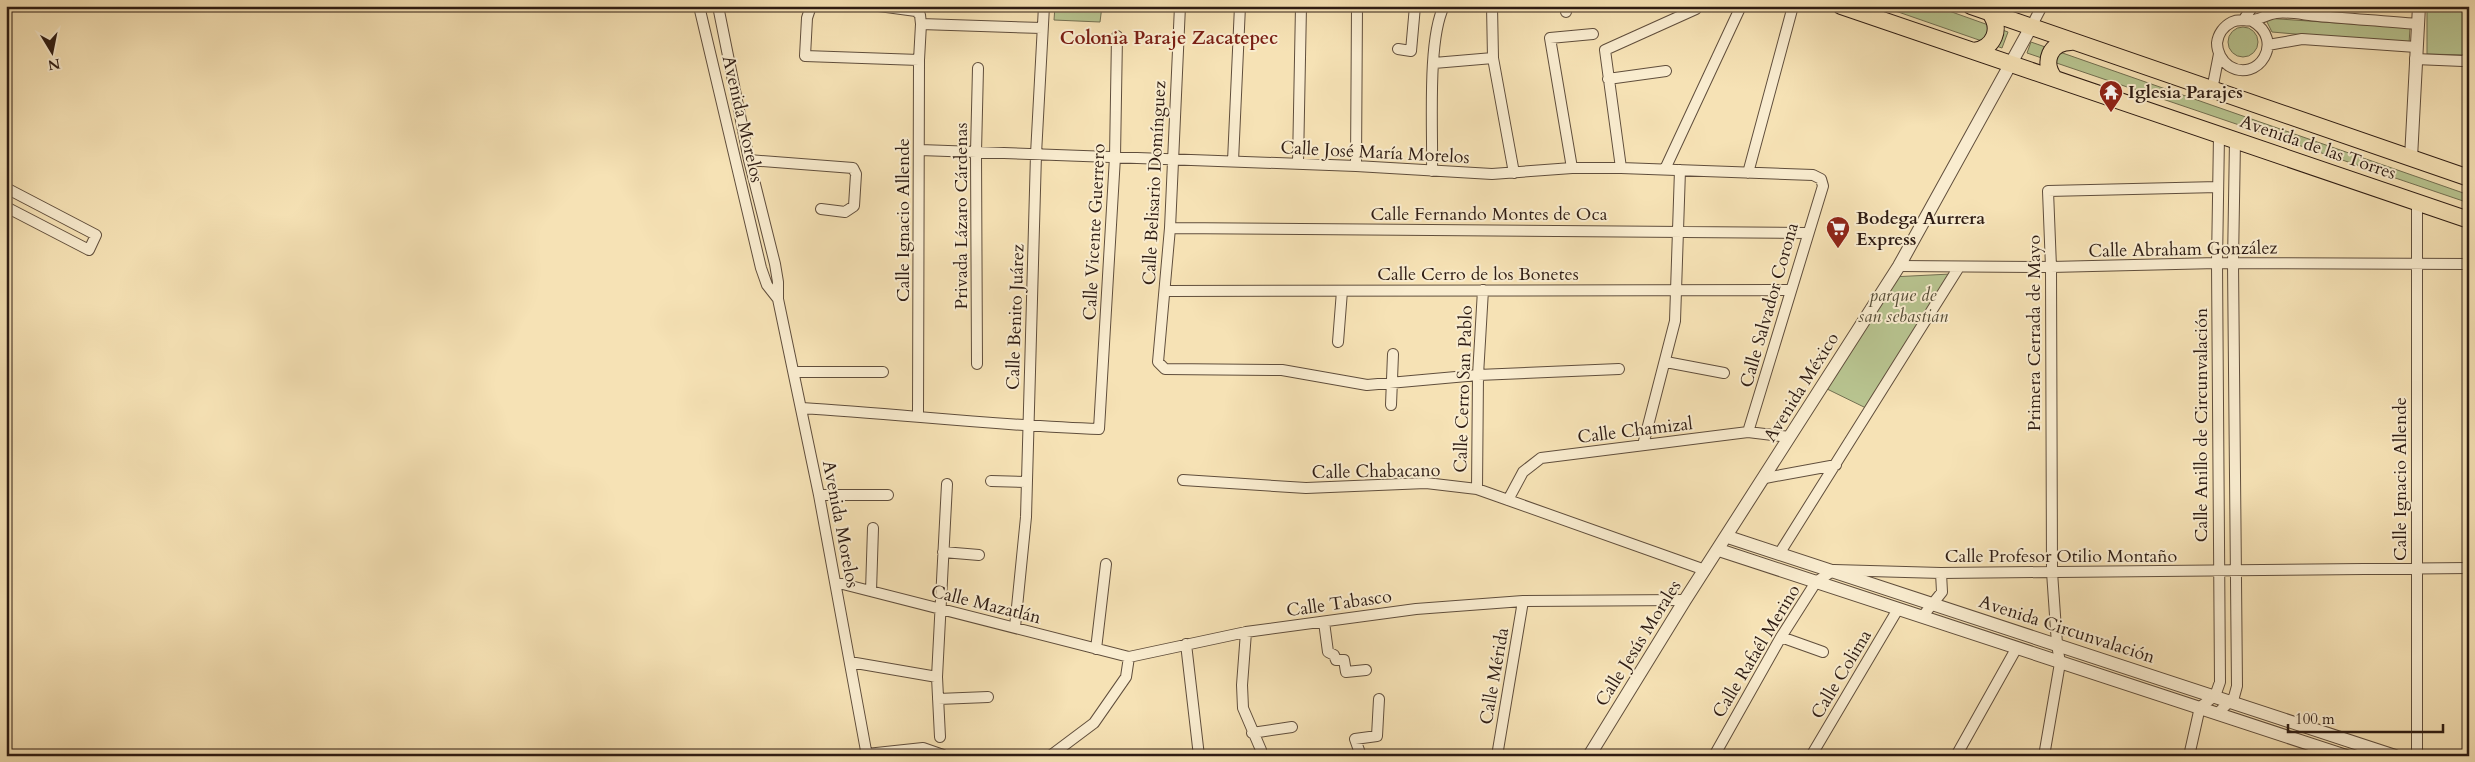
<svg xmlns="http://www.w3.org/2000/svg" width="2475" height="762" viewBox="0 0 2475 762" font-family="Cardo,serif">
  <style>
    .green { fill: #b8c490; stroke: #737052 }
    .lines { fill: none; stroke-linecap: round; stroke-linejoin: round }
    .minor-casing { stroke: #604e3c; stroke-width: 12 }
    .tertiary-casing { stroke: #604e3c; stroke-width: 14 }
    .primary-casing { stroke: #2e1c13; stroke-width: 18 }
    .minor { stroke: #f9eccf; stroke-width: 10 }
    .tertiary { stroke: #f9eccf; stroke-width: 12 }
    .primary { stroke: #f6e2b5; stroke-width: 16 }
    .labels { text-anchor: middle; stroke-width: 4; stroke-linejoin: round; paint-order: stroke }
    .poi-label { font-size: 18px; font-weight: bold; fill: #2e1c13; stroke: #f9eccf; text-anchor: start }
    .street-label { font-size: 18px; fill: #2e1c13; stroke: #f9eccf }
    .park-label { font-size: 18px; font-style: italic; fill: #574e38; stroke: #f9eccf }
    .neighbourhood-label { font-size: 19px; font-weight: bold; fill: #7a1f14; stroke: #f9eccf }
  </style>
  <rect width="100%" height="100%" fill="#f6e2b5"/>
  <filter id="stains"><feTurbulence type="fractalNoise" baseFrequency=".004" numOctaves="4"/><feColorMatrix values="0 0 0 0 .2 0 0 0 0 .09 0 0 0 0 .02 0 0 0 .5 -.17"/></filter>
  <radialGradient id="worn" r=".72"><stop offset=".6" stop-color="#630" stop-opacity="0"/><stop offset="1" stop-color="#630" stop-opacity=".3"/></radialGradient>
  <!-- green -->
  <path class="green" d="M1055,6h47l-2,16 -46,-2z
    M1881,6h54l73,26 -6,16z
    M2427,6h39l1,49 -40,-1z
    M2265,18l145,10 -1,16 -137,-12z
    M2228 42a15 15 0 1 1 30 0a15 15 0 1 1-30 0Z
    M2031,42l438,153v8l-442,-150z
    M1951,274l-83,135 -45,-22 68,-110z"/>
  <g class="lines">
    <!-- minor casing -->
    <g class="minor-casing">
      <path id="minor" d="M699,6l62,262 6,17 11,14
        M718,6l31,154 26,104 3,18v17l41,196 48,261
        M811,6l-4,12 -2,38 114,4
        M879,6l37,5 4,4 1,9 121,4
        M1180,6l-10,222 -12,134 7,7 117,1 85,15 111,-10 141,-6
        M1492,6l1,52 21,115
        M1566,12v-6
        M2244,19l9,-13
        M2252,21c34,19 6,63 -23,45 -7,-5 -12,-14 -12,-23 1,-9 7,-17 15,-21 8,-4 14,0 22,-2 7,-1 14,-6 22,-7 12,-2 29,2 42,3 33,3 66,5 99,8
        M2031,27l11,-21
        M2268,45l34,-6 114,8
        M1398,49l13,2 4,-45
        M2415,59l48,2 6,-3
        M1434,63l59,-5
        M1608,79l58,-8
        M2212,90l7,-36
        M920,150l436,16 136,8 80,-6h49l192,7 8,4 2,7 -75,246
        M749,160l104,8 3,6 -2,32 -9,6 -24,-3
        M1233,161l7,-155
        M1298,163l3,-157
        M1356,166l1,-160
        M1572,168l-22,-130 43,-4
        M1621,168l-16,-118 91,-41 2,-3
        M1665,169l76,-163
        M1432,171c1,-41 -5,-131 12,-165
        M1748,173l45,-167
        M6,188l90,47 -7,15 -83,-43
        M1170,228l637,5
        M1899,266l152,1 166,-4 252,1
        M1165,291l626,-1
        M1338,342l4,-51
        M1666,362l58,11
        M977,364l-1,-212 2,-84
        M794,372h89
        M1391,405l2,-51
        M802,408c99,6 198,18 297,21l16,-272 2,-121
        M918,415l1,-355 2,-36
        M1643,445l32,-124 5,-151
        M1765,478l71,-13
        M1183,480l123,8 120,-5 51,6 228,81
        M991,481l35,1
        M1477,489l1,-114 5,-85
        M819,495h69
        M1508,500l15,-28 18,-14 207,-26 41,5
        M943,552l36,3
        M1779,554l180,-287
        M835,582l294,75 117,-25 170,-23 107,-8 162,-1
        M871,591l2,-63
        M1922,617l20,-25 -1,-19
        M1324,622l4,30 6,3 2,5h8l2,12 20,-2
        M1015,627l11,-110 10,-363 8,-148
        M1246,632l-4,53 1,23 18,42v6
        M1781,637l42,15
        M1186,644l13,112
        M1096,649l10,-85
        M850,662l87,15
        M938,699l50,-2
        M2218,713l16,-16 3,-11 -4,-423 2,-123
        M1252,733l40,-6
        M940,737l-3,-60 10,-193
        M867,754l56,-6 20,7
        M1050,756l44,-33 32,-46 3,-20
        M1361,756l-6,-17 22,-3 2,-37
        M1497,756l26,-155
        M1714,756l67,-119 35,-55 18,-12 107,3 528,-5
        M1811,756l87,-147
        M1956,756l60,-107
        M2044,756l16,-93 -3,-19 -5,-72 -1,-305 -3,-76 170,-4
        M2189,756l11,-49 15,-11 5,-14 -3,-419 2,-128
        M2417,756v-554"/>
    </g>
    <!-- tertiary casing -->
    <g class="tertiary-casing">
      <path id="tertiary" d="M2411,158l8,-152
        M1728,537l667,219
        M1719,550l627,206
        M1589,756l96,-156 214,-334 132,-239"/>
    </g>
    <!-- primary casing -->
    <g class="primary-casing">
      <path id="primary" d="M1841,6l628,214
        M1971,6l498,172
        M1974,51c20,-3 28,-22 16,-38
        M2054,78c-12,-16 -4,-36 17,-36"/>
    </g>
    <!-- minor -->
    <use href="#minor" class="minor"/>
    <!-- tertiary -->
    <use href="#tertiary" class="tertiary"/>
    <!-- primary -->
    <use href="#primary" class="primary"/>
  </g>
  <!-- icons -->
  <defs>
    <g id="temple-pin" transform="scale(1.25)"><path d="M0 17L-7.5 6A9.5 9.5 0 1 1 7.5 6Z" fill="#8f2418" stroke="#f9eccf"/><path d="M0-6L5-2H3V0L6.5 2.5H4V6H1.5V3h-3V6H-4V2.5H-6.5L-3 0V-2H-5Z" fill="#fff"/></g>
    <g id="supermarket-pin" transform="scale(1.25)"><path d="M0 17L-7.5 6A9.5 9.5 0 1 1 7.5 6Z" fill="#8f2418" stroke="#f9eccf"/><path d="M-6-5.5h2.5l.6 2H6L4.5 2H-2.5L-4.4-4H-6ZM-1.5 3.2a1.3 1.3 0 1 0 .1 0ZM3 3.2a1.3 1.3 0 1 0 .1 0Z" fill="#fff"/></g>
  </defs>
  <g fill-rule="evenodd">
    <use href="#temple-pin" x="2111" y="92"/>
    <use href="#supermarket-pin" x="1838" y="228"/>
  </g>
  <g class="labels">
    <!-- poi labels -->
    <g class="poi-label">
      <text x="2128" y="98">Iglesia Parajes</text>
      <text x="1856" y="224">Bodega Aurrera<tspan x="1856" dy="21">Express</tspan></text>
    </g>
    <!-- street labels -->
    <g class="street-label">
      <text transform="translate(743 119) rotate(77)" y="6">Avenida Morelos</text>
      <text transform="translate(2318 147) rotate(19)" y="6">Avenida de las Torres</text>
      <text transform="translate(1375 152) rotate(3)" y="6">Calle José María Morelos</text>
      <text transform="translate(1154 183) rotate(-87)" y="6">Calle Belisario Domínguez</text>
      <text x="1489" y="220">Calle Fernando Montes de Oca</text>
      <text transform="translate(961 216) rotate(-90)" y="6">Privada Lázaro Cárdenas</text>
      <text transform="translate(903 220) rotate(-90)" y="6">Calle Ignacio Allende</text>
      <text transform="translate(1094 232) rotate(-87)" y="6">Calle Vicente Guerrero</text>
      <text transform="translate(2183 249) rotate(-1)" y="6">Calle Abraham González</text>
      <text x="1478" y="280">Calle Cerro de los Bonetes</text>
      <text transform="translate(1769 305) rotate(-74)" y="6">Calle Salvador Corona</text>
      <text transform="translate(1015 317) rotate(-88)" y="6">Calle Benito Juárez</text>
      <text transform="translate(2034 333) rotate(-90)" y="6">Primera Cerrada de Mayo</text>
      <text transform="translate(1801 387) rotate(-58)" y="6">Avenida México</text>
      <text transform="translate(1463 389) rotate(-88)" y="6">Calle Cerro San Pablo</text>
      <text transform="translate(2201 425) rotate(-90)" y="6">Calle Anillo de Circunvalación</text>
      <text transform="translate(1635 430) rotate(-7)" y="6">Calle Chamizal</text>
      <text transform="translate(1376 471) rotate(-1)" y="6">Calle Chabacano</text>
      <text transform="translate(2400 479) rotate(-90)" y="6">Calle Ignacio Allende</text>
      <text transform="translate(841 524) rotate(79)" y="6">Avenida Morelos</text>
      <text x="2061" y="562">Calle Profesor Otilio Montaño</text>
      <text transform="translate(1339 603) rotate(-8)" y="6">Calle Tabasco</text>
      <text transform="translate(986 604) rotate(14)" y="6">Calle Mazatlán</text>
      <text transform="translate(2067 629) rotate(18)" y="6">Avenida Circunvalación</text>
      <text transform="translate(1638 643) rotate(-58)" y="6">Calle Jesús Morales</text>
      <text transform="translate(1756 651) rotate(-59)" y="6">Calle Rafaél Merino</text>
      <text transform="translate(1841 674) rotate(-59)" y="6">Calle Colima</text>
      <text transform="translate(1494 676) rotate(-80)" y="6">Calle Mérida</text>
    </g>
    <!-- park labels -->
    <g class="park-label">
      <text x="1903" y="301">parque de<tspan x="1903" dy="21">san sebastian</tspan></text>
    </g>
    <!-- neighbourhood labels -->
    <g class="neighbourhood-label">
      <text x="1169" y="44">Colonia Paraje Zacatepec</text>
    </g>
  </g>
  <!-- margin -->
  <rect width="2475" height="762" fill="none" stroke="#f6e2b5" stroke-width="25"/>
  <rect x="8" y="8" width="2460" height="747" fill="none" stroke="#2e1c13" stroke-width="2.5"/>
  <rect x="12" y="12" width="2450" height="737" fill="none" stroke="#2e1c13"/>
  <!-- north arrow -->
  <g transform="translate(52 52) rotate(170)" stroke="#f9eccf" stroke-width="4" paint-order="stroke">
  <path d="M0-4L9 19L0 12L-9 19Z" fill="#2e1c13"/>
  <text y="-8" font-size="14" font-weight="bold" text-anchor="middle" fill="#2e1c13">N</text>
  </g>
  <!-- scale -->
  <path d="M2288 724v8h155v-8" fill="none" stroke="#2e1c13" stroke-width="2.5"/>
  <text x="2295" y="724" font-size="15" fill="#2e1c13" stroke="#f9eccf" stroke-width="4" paint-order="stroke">100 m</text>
  <rect width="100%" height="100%" filter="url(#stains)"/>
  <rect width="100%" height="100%" fill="url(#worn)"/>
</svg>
